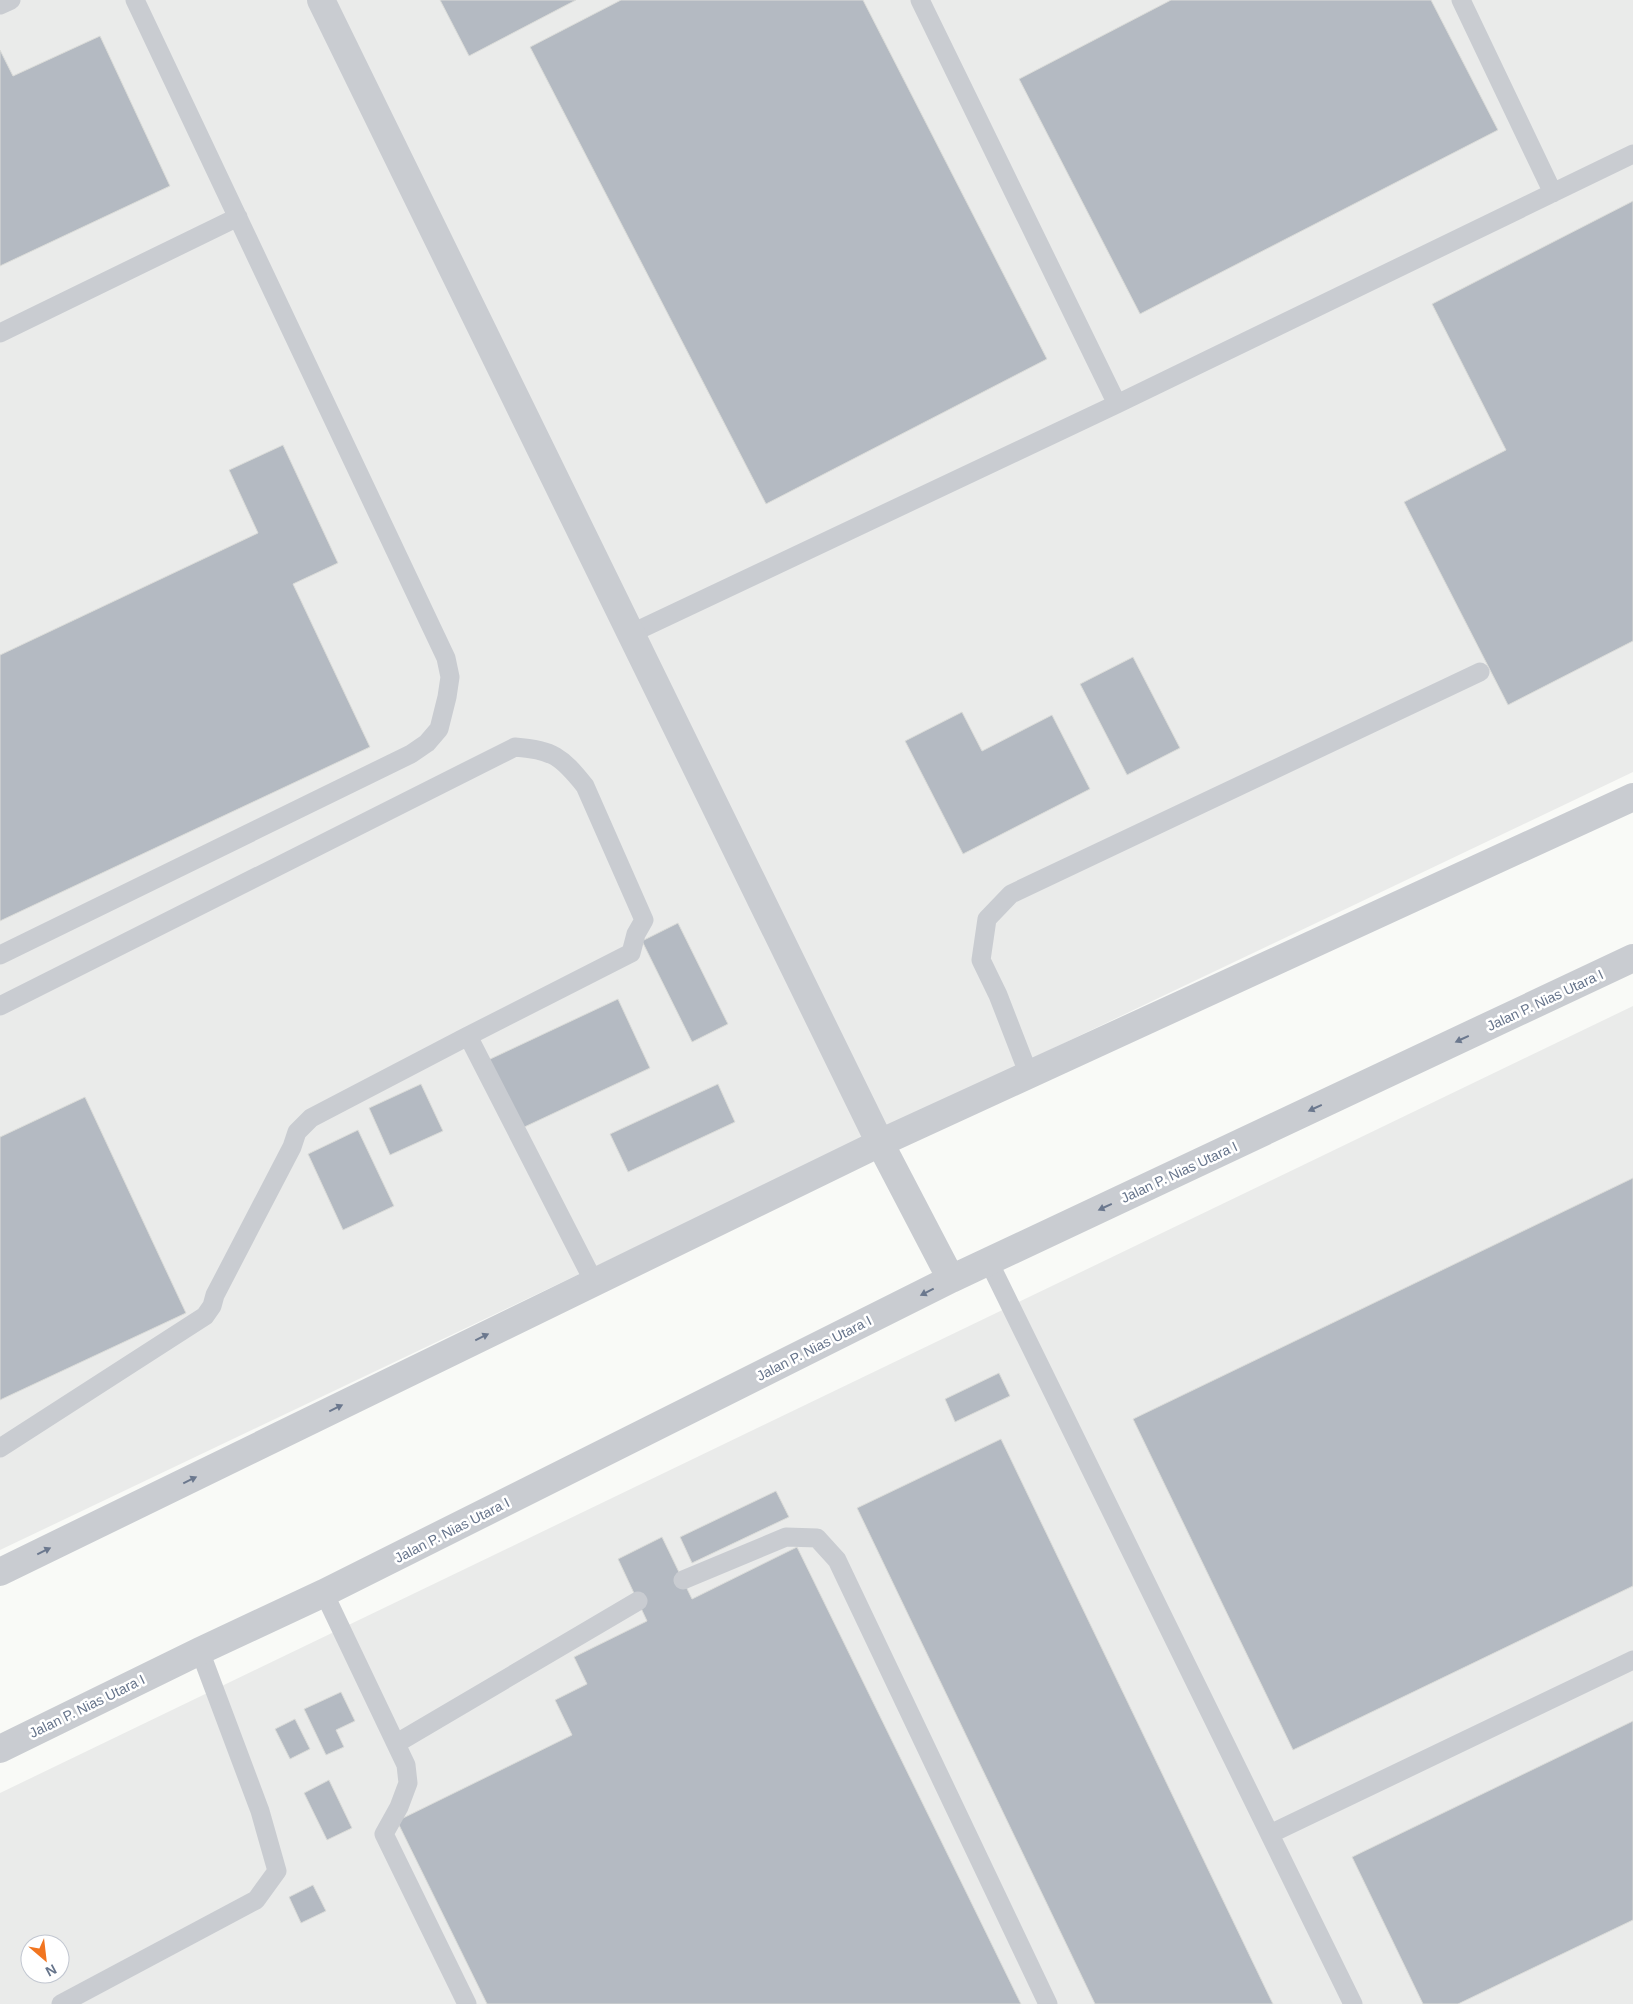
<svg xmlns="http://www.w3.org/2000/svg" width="1633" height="2004" viewBox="0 0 1633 2004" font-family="Helvetica,sans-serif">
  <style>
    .built { fill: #eaebea; fill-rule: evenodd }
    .building { fill: #b4bac2; stroke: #dbdcd9 }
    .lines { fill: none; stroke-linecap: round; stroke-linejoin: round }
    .service { stroke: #c9ccd1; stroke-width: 19 }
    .minor { stroke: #c9ccd1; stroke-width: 28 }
    .oneway { fill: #6b788e }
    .labels { text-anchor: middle; stroke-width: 5; stroke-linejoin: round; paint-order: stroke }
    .street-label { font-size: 14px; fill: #66748b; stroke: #fff }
  </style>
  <rect width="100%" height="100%" fill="#f9faf7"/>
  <!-- built -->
  <path class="built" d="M0,0h1633v772l-1633,778z
    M1633,1006v998h-1633v-211zM30,1944h30v30h-30z"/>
  <!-- building -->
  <path class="building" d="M440,0h136l-107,56z
    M621,0h242l184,359 -281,145 -236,-457z
    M1171,0h260l67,130 -358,184 -121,-235z
    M100,36l70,150 -170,80v-216l13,26z
    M1633,201v440l-125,64 -104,-203 102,-52 -74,-146z
    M283,445l55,118 -45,21 77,163 -370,174v-266l258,-122 -29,-63z
    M1133,657l47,91 -53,27 -47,-91z
    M962,712l20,39 70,-36 38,74 -127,65 -58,-113z
    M678,923l50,101 -36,18 -50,-101z
    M618,999l32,69 -132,62 -32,-69z
    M421,1084l22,47 -53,24 -21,-47z
    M718,1084l17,38 -107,50 -18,-38z
    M85,1097l101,216 -186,87v-263z
    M358,1130l36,76 -51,24 -35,-76z
    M1633,1178v408l-340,164 -160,-331z
    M999,1373l11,23 -55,26 -10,-23z
    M1001,1439l272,565h-178l-238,-496z
    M776,1491l13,26 -97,46 -12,-26z
    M662,1537l30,62 105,-52 224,457h-534l-90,-183 175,-86 -17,-35 32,-16 -13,-27 73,-36 -29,-62z
    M341,1692l14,29 -19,9 8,17 -18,8 -22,-46z
    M295,1719l15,30 -20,10 -15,-30z
    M1633,1721v199l-175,84h-35l-71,-147z
    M329,1780l23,48 -25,12 -23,-47z
    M313,1885l13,26 -25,12 -12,-26z"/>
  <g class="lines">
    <!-- service -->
    <path class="service" d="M920,0l197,404
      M1461,0l92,193
      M0,5l11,-5
      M0,333l238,-116
      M630,634l487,-230 516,-250
      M0,955l411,-201 16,-11 12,-14 8,-32 3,-20 -4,-19 -311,-658
      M0,1006l515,-259c38,3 46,9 70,39l59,134 -8,14 -5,19 -163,83 126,246
      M1029,1075l-31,-80 -17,-35 6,-41 24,-25 469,-222
      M989,1262l364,742
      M0,1448l205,-132 7,-10 3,-11 77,-148 5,-15 14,-14 157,-82
      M683,1580l103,-43 31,1 20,22 211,444
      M324,1593l82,172 2,18 -9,24 -15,27 83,170
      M397,1743l241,-142
      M1270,1834l363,-174
      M61,2004l195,-104 21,-29 -17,-60 -60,-160"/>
    <!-- minor -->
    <path class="minor" d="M321,0l559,1143 71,136
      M0,1572l880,-429 753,-346
      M0,1749l200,-98 124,-58 627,-314 682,-321"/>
  </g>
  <!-- one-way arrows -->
  <defs><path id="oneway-solid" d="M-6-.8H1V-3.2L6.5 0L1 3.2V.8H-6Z" transform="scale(1.25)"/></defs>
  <g class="oneway">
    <use href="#oneway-solid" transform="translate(1462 1039) rotate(155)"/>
    <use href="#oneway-solid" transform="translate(1315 1108) rotate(155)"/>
    <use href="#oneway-solid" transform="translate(1105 1207) rotate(155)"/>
    <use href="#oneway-solid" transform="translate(927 1292) rotate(153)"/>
    <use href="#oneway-solid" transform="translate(482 1337) rotate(-26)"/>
    <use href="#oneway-solid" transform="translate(336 1408) rotate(-26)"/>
    <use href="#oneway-solid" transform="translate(190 1480) rotate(-26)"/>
    <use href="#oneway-solid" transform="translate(44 1551) rotate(-26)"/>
  </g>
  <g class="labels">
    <!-- street labels -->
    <g class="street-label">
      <text transform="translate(1545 1000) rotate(-25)" y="5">Jalan P. Nias Utara I</text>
      <text transform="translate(1179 1172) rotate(-25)" y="5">Jalan P. Nias Utara I</text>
      <text transform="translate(814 1348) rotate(-27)" y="5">Jalan P. Nias Utara I</text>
      <text transform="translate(452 1530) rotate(-27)" y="5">Jalan P. Nias Utara I</text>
      <text transform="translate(87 1706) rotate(-26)" y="5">Jalan P. Nias Utara I</text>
    </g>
  </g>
  <!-- north arrow -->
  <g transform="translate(45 1959) rotate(152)"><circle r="24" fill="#ffffff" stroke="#c2c7d1"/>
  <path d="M0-4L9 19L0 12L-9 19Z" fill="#f17520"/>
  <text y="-8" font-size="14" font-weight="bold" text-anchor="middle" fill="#66748b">N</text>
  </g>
</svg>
